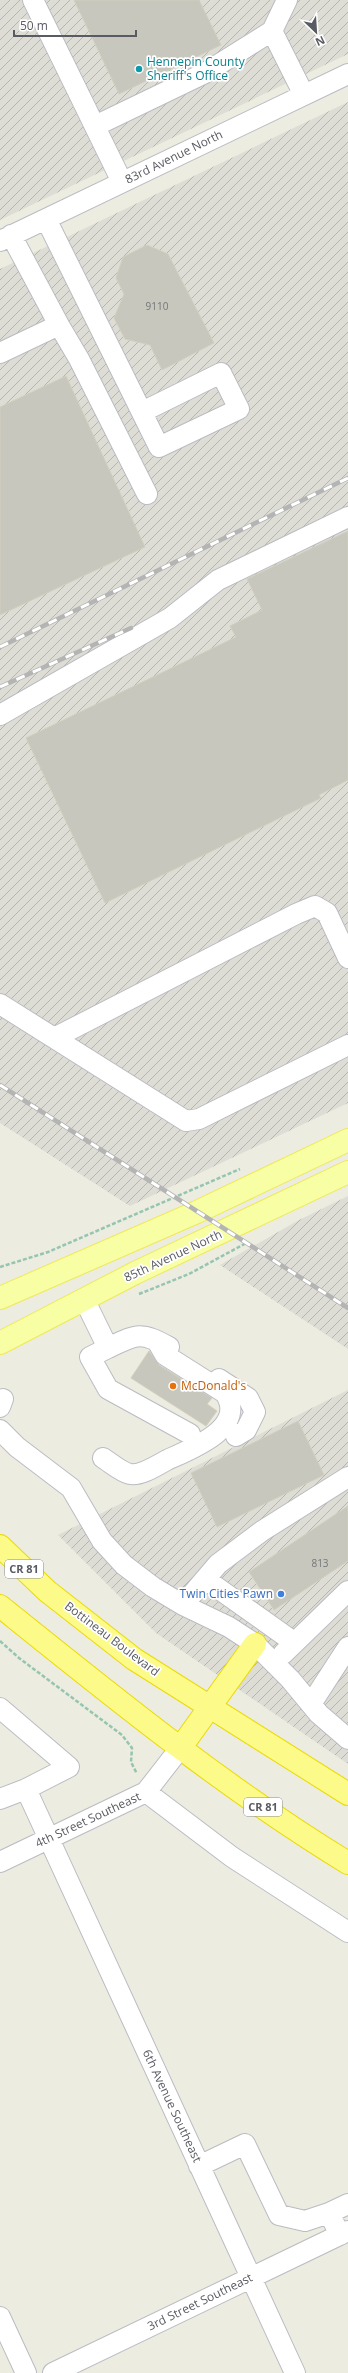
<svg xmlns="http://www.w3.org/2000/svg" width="348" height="2373" viewBox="0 0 348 2373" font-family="'Open Sans',sans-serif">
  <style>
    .industrial { fill: url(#industrial-furrows) }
    .building { fill: #c7c7bd; stroke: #d1d0bf }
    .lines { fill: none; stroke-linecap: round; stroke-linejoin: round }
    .minor-casing { stroke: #bbbcc3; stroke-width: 22 }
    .major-casing { stroke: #f0e957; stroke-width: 24 }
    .highway-casing { stroke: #ebda02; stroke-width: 24 }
    .path { stroke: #96c5af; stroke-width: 2.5; stroke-dasharray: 4 2; stroke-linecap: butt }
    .minor { stroke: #fff; stroke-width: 20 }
    .major { stroke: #f7fea4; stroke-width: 22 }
    .highway { stroke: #fcfa88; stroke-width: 22 }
    .rail-casing { stroke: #b4b4b5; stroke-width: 4.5 }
    .rail { stroke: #fff; stroke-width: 3; stroke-dasharray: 9; stroke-linecap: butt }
    .culture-dot { fill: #0f9aa8; stroke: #fff; stroke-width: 1.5 }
    .food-dot { fill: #e8710a; stroke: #fff; stroke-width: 1.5 }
    .shop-dot { fill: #3f7fe0; stroke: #fff; stroke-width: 1.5 }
    .labels { text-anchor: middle; stroke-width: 3.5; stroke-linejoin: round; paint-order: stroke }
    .number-label { font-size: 10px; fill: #747679 }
    .shield { fill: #fff; stroke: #8b8c91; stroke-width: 1 }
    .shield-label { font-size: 11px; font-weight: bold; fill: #595b62 }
    .culture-label { font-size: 12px; fill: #0d838f; stroke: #fff; text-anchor: start }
    .street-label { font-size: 12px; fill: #595b62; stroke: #fff }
    .food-label { font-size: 12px; fill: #c56008; stroke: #fff; text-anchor: start }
    .shop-label { font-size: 12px; fill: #366cbe; stroke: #fff; text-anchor: end }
  </style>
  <defs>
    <pattern id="industrial-furrows" width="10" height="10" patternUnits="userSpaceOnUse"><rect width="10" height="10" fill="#ddddd5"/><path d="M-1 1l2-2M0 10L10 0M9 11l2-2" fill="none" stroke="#b6b6b0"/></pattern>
  </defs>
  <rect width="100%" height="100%" fill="#ecece1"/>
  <!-- industrial -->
  <path class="industrial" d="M0,0h348v54l-348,166z
    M348,102v1001l-218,103 -130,-83v-854z
    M348,1196v153l-128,-84 79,-45z
    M348,1390v374l-192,-131 -98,-98z"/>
  <!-- building -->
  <path class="building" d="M74,0h125l22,45 -102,49z
    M147,245l21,9 46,89 -52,27 -12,-25 -25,-6 -11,-21 10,-24 -8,-16 7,-21z
    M66,376l79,171 -145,68v-208z
    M348,531v249l-29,15 2,3 -216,105 -79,-165 210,-101 -6,-11 32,-16 -15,-31z
    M149,1351l10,14 53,33 -5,6 10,7 -11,15 -75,-48z
    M298,1421l26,54 -107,52 -26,-54z
    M348,1506v55l-74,49 -25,-38z"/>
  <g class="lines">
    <!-- minor casing -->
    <g class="minor-casing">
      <path id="minor" d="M33,0l89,182
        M287,0l-15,31 32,64
        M95,126l110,-53 67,-42
        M46,219l113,228 80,-38 -18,-36 -79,39
        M0,241l348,-167
        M59,325l20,34 68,135
        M0,353l59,-28 -48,-90
        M0,715l170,-97 48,-38 130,-63
        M0,1004l186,117 13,-2 149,-74
        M54,1038l242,-124 19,-8 12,7 21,45
        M84,1299l24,49 -18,9 18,32 82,45
        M108,1348c29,-14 32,-17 61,-1
        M219,1379l29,19 7,14 -9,18 -10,6
        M0,1407l3,-8
        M0,1430l17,17 54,41 31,53 22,24 29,22 30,18 46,22 26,17 35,35 29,35 29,25
        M103,1458c8,5 18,14 27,16 12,2 27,-9 37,-14 24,-11 81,-32 58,-67l-60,-38 -8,-14
        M205,1579l83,59 4,7
        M183,1605l35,-41 44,-33 86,-54
        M283,1654l65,-63
        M311,1704l37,-57
        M0,1708l69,59 -43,22
        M146,1792l86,65 116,75
        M0,1799l26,-10 269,584
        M0,1862l146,-70 35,-45
        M199,2166l46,-22 34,71 26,6 24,-8 11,22
        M329,2213l19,-9
        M0,2317l26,56
        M53,2373l295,-142"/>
    </g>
    <!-- major casing -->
    <g class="major-casing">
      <path id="major" d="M0,1298l197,-86 151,-72
        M0,1343l135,-70 213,-101"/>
    </g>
    <!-- highway casing -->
    <g class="highway-casing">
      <path id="highway" d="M0,1546l47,45 87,68 214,135
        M0,1606c112,90 225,182 348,257
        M181,1747l74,-103"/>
    </g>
    <!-- path -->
    <path class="path" d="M0,1267l48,-15 192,-83
      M139,1294l50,-20 59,-32
      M0,1641l19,17 103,77 10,13 -1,14 6,12"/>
    <!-- minor -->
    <use href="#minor" class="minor"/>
    <!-- major -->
    <use href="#major" class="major"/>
    <!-- highway -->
    <use href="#highway" class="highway"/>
    <!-- rail casing -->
    <g class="rail-casing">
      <path id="rail" d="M0,647l348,-169
        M0,687l131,-59
        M0,1085l348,223"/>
    </g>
    <!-- rail -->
    <use href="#rail" class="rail"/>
  </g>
  <!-- markers -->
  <circle class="culture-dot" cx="139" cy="69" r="4"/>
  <circle class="food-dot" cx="173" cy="1386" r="4"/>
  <circle class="shop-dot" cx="281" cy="1594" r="4"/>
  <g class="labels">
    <!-- number labels -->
    <g class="number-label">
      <text x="157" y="310">9110</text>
      <text x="320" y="1567">813</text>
    </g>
    <!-- shield labels -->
    <g class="shield">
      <rect x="5" y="1560" width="38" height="18" rx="3"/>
      <rect x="244" y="1798" width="38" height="18" rx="3"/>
    </g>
    <g class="shield-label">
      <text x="24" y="1573">CR 81</text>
      <text x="263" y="1811">CR 81</text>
    </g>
    <!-- culture labels -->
    <g class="culture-label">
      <text x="147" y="66">Hennepin County<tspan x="147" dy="14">Sheriff's Office</tspan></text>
    </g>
    <!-- street labels -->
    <g class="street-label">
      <text transform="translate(174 157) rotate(-26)" y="4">83rd Avenue North</text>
      <text transform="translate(173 1256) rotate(-25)" y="4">85th Avenue North</text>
      <text transform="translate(112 1639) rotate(37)" y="4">Bottineau Boulevard</text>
      <text transform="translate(88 1820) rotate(-25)" y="4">4th Street Southeast</text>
      <text transform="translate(172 2106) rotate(65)" y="4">6th Avenue Southeast</text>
      <text transform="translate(200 2302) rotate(-26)" y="4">3rd Street Southeast</text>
    </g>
    <!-- food labels -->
    <g class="food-label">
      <text x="181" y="1390">McDonald's</text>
    </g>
    <!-- shop labels -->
    <g class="shop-label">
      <text x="273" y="1598">Twin Cities Pawn</text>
    </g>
  </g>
  <!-- north arrow -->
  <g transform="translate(316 32) rotate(155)" stroke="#ffffff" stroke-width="3" paint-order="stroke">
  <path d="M0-3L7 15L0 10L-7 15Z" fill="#595b62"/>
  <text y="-6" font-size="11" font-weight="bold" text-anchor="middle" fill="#595b62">N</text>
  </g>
  <!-- scale -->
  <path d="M14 30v6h122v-6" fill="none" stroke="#595b62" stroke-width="2"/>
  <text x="20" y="30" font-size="12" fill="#595b62" stroke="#ffffff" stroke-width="3" paint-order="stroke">50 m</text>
</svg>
